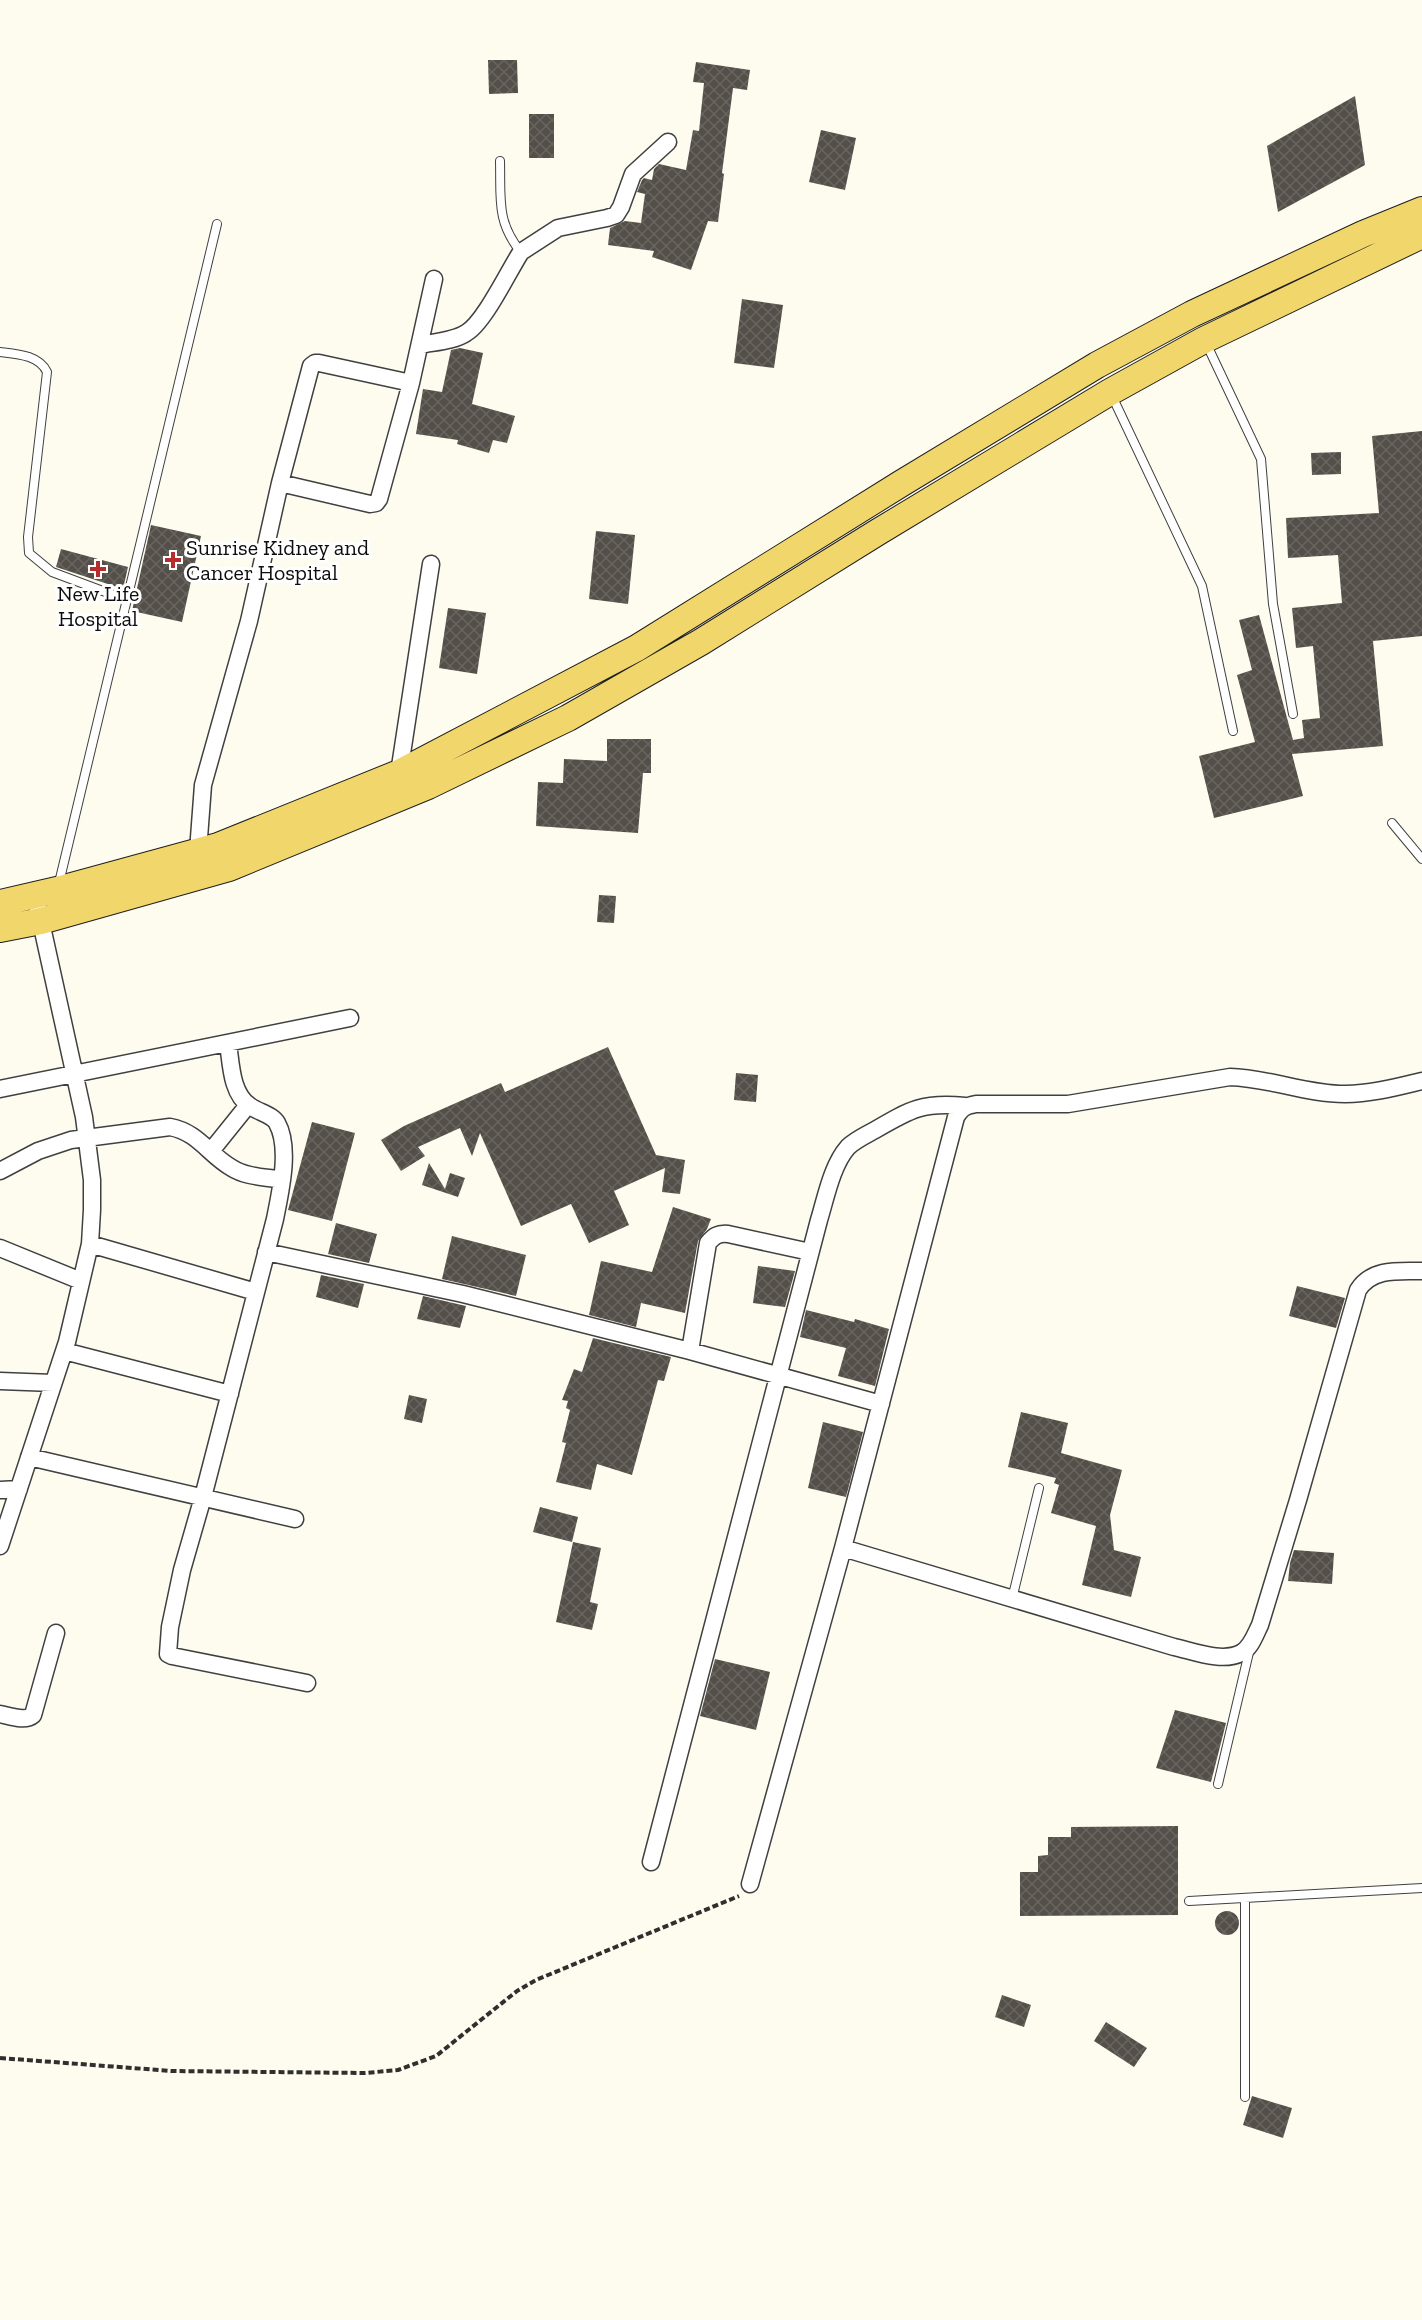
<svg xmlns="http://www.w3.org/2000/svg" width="1422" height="2320" viewBox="0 0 1422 2320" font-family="'Zilla Slab',serif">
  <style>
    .building { fill: url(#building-cross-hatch) }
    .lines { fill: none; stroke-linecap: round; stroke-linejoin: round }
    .lane-casing { stroke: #404040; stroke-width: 10 }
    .street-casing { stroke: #404040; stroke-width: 19 }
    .primary-casing { stroke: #1e1e1e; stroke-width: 28 }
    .path { stroke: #2f2f2f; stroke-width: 4; stroke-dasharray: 6 3; stroke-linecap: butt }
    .lane { stroke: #fff; stroke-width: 8 }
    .street { stroke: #fff; stroke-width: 16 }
    .primary { stroke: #f1d66c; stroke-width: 26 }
    .poi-dot { fill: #b62d2e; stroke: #fff; stroke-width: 2 }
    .labels { text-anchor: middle; stroke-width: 6; stroke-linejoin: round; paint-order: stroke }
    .poi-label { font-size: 22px; fill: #0d0d0d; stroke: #fff; text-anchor: start }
  </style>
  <defs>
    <pattern id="building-cross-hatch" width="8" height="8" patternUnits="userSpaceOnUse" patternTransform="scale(1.5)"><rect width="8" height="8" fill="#554f4a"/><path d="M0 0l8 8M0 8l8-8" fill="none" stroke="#686460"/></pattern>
  </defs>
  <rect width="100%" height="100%" fill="#fefcef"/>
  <!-- building -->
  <path class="building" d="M488,60h29l1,33 -29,1z
    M696,62l54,8 -3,20 -14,-2 -11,85 2,1 -6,48 -10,-1 -17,49 -39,-13 2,-6 -46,-6 2,-17 15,-7 16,2 4,-29 -8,-2 5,-12 2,-2 8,2 2,-11 5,-5 27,6 7,-40 6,1 5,-48 -11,-1z
    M1355,96l10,69 -87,47 -11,-66z
    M529,114h25v44h-25z
    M821,130l35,8 -11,52 -36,-8z
    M742,299l41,6 -9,63 -40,-5z
    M460,348l23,5 -11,51 43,12 -8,27 -14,-3 -4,13 -32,-9 1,-4 -42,-6 7,-45 19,3 9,-42z
    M1422,431v205l-49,5 10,105 -91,8 11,42 -89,22 -15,-62 56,-14 -18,-67 15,-5 -13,-50 20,-5 34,125 11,-2 -2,-18 18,-2 -7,-72 -17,2 -4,-40 50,-5 -4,-48 -50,3 -2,-40 93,-5 -7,-77z
    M1341,452v22l-29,1 -1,-22z
    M151,525l50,11 -19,86 -50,-11z
    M596,531l39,4 -7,69 -39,-5z
    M61,549l67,18 -5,22 -67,-22z
    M448,608l38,5 -9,61 -38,-6z
    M607,739h44v34h-8l-5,60 -102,-7 2,-44 25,1 1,-24 43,2z
    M599,895l17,1 -2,27 -17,-1z
    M608,1047l48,108 29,5 -5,34 -18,-2 3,-24 -51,23 15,34 -40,18 -18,-39 -50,22 -41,-93 -8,23 -12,-28 -42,19 7,9 -24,15 -20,-31 23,-14 97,-43 4,9z
    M736,1073l22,2 -2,27 -22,-2z
    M312,1122l43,11 -23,88 -44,-11z
    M429,1163l16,26 5,-16 15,5 -7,19 -36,-12z
    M673,1207l38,12 -4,10 -9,12 -13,72 -44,-10 -5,24 -47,-12 12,-54 51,11z
    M336,1223l41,11 -8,29 -41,-9z
    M452,1236l74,19 -10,41 -74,-17z
    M758,1266l37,5 -10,36 -32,-4z
    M321,1275l43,9 -6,24 -42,-11z
    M1297,1286l48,12 -9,30 -47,-12z
    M423,1296l43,10 -6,22 -43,-9z
    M806,1310l48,12 1,-3 34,10 -14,57 -37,-10 8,-28 -46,-11z
    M593,1338l78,19 -7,24 -6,-1 -26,95 -35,-11 -6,26 -35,-8 10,-39 -4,-1 8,-32 -4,-2 2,-7 -6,-1 12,-31 8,3z
    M409,1395l18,4 -5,24 -18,-4z
    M1021,1412l47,11 -7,30 61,17 -12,45 4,35 27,7 -10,40 -49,-12 14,-59 -45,-13 8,-28 -5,-2 2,-5 -48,-11z
    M823,1422l40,10 -17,65 -38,-9z
    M540,1507l38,10 -6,25 -39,-10z
    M573,1542l28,6 -11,54 8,2 -6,26 -36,-8z
    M1294,1550l40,3 -2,31 -44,-3 2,-18z
    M715,1659l55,13 -14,58 -56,-14z
    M1175,1710l51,13 -15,59 -55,-14z
    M1178,1826v89l-158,1v-44h18v-16l10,-1v-18h23v-10z
    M1215 1923a12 12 0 1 1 24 0a12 12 0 1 1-24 0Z
    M1002,1995l29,10 -7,22 -29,-10z
    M1106,2022l41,26 -13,19 -40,-26z
    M1252,2096l40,12 -9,30 -40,-13z"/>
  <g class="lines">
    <!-- lane casing -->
    <g class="lane-casing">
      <path id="lane" d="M500,161c1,37 -4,61 21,91
        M1206,343l55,116 12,145 20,110
        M0,352c17,2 39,3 47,20l-19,165 1,16 23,19 75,28
        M1112,396l90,190 31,145
        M1392,823l30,36
        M58,887l159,-663
        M1012,1599l27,-111
        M1218,1784l32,-136
        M1189,1901l233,-13
        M1245,2097v-199"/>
    </g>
    <!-- street casing -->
    <g class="street-casing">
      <path id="street" d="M420,345c14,-3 34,-4 46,-12 18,-10 42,-61 55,-81l37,-24 49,-10 9,-3 5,-8 12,-33 35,-32
        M280,483l90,21 6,-1 3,-4 32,-116 23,-104
        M399,773l32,-209
        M198,851l5,-66 46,-164 31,-138 31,-117 4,-3h4l92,20
        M228,1043c3,20 3,51 22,63 8,6 23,9 27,17 14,25 3,70 -2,96l-72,278 -21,73 -12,57 -2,27 4,2 135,27
        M0,1089l350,-71
        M211,1151l37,-46
        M0,1171l38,-20 33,-11 99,-13c28,5 39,28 62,41 14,9 34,9 50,12
        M90,1244l166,48
        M0,1248l81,33
        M266,1252l197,42 227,57 191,53
        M64,1351l166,43
        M690,1351l18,-108c6,-7 10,-10 20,-9l82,18
        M0,1381l53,2
        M29,1457l266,62
        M0,1490l19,-1
        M0,1546l67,-204 23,-98 2,-34v-30l-8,-63 -49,-222
        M843,1548l331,99c19,4 48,16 67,6 10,-5 14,-18 19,-28l38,-125 60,-210c14,-22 40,-19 64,-19
        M0,1714c10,2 25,8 33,1l23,-82
        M651,1862l168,-642c7,-23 13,-55 29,-73 7,-7 18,-12 27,-17 36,-21 48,-28 90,-24
        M750,1884l93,-336 113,-431c6,-10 10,-11 20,-13h92l162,-27c39,1 76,17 115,17 26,0 52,-7 77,-13"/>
    </g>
    <!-- primary casing -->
    <g class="primary-casing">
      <path id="primary" d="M0,903l57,-13 161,-44 181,-73 238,-125 265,-165 195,-118 95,-51 171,-80 59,-24
        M0,929l41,-8 188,-53 199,-82 140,-68 133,-76 177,-110 232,-140 94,-52 218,-105"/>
    </g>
    <!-- path -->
    <path class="path" d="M0,2058l172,13 193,2 33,-3 38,-14 81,-65 19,-11 203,-84"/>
    <!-- lane -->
    <use href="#lane" class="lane"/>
    <!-- street -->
    <use href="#street" class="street"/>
    <!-- primary -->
    <use href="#primary" class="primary"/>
  </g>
  <!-- markers -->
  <g class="poi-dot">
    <path d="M170 551h6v6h6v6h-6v6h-6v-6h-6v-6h6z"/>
    <path d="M95 560h6v6h6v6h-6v6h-6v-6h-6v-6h6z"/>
  </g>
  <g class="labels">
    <!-- poi labels -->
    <g class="poi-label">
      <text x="186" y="555">Sunrise Kidney and<tspan x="186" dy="25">Cancer Hospital</tspan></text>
      <text x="98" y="601" text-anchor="middle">New Life<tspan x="98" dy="25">Hospital</tspan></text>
    </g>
  </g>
</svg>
